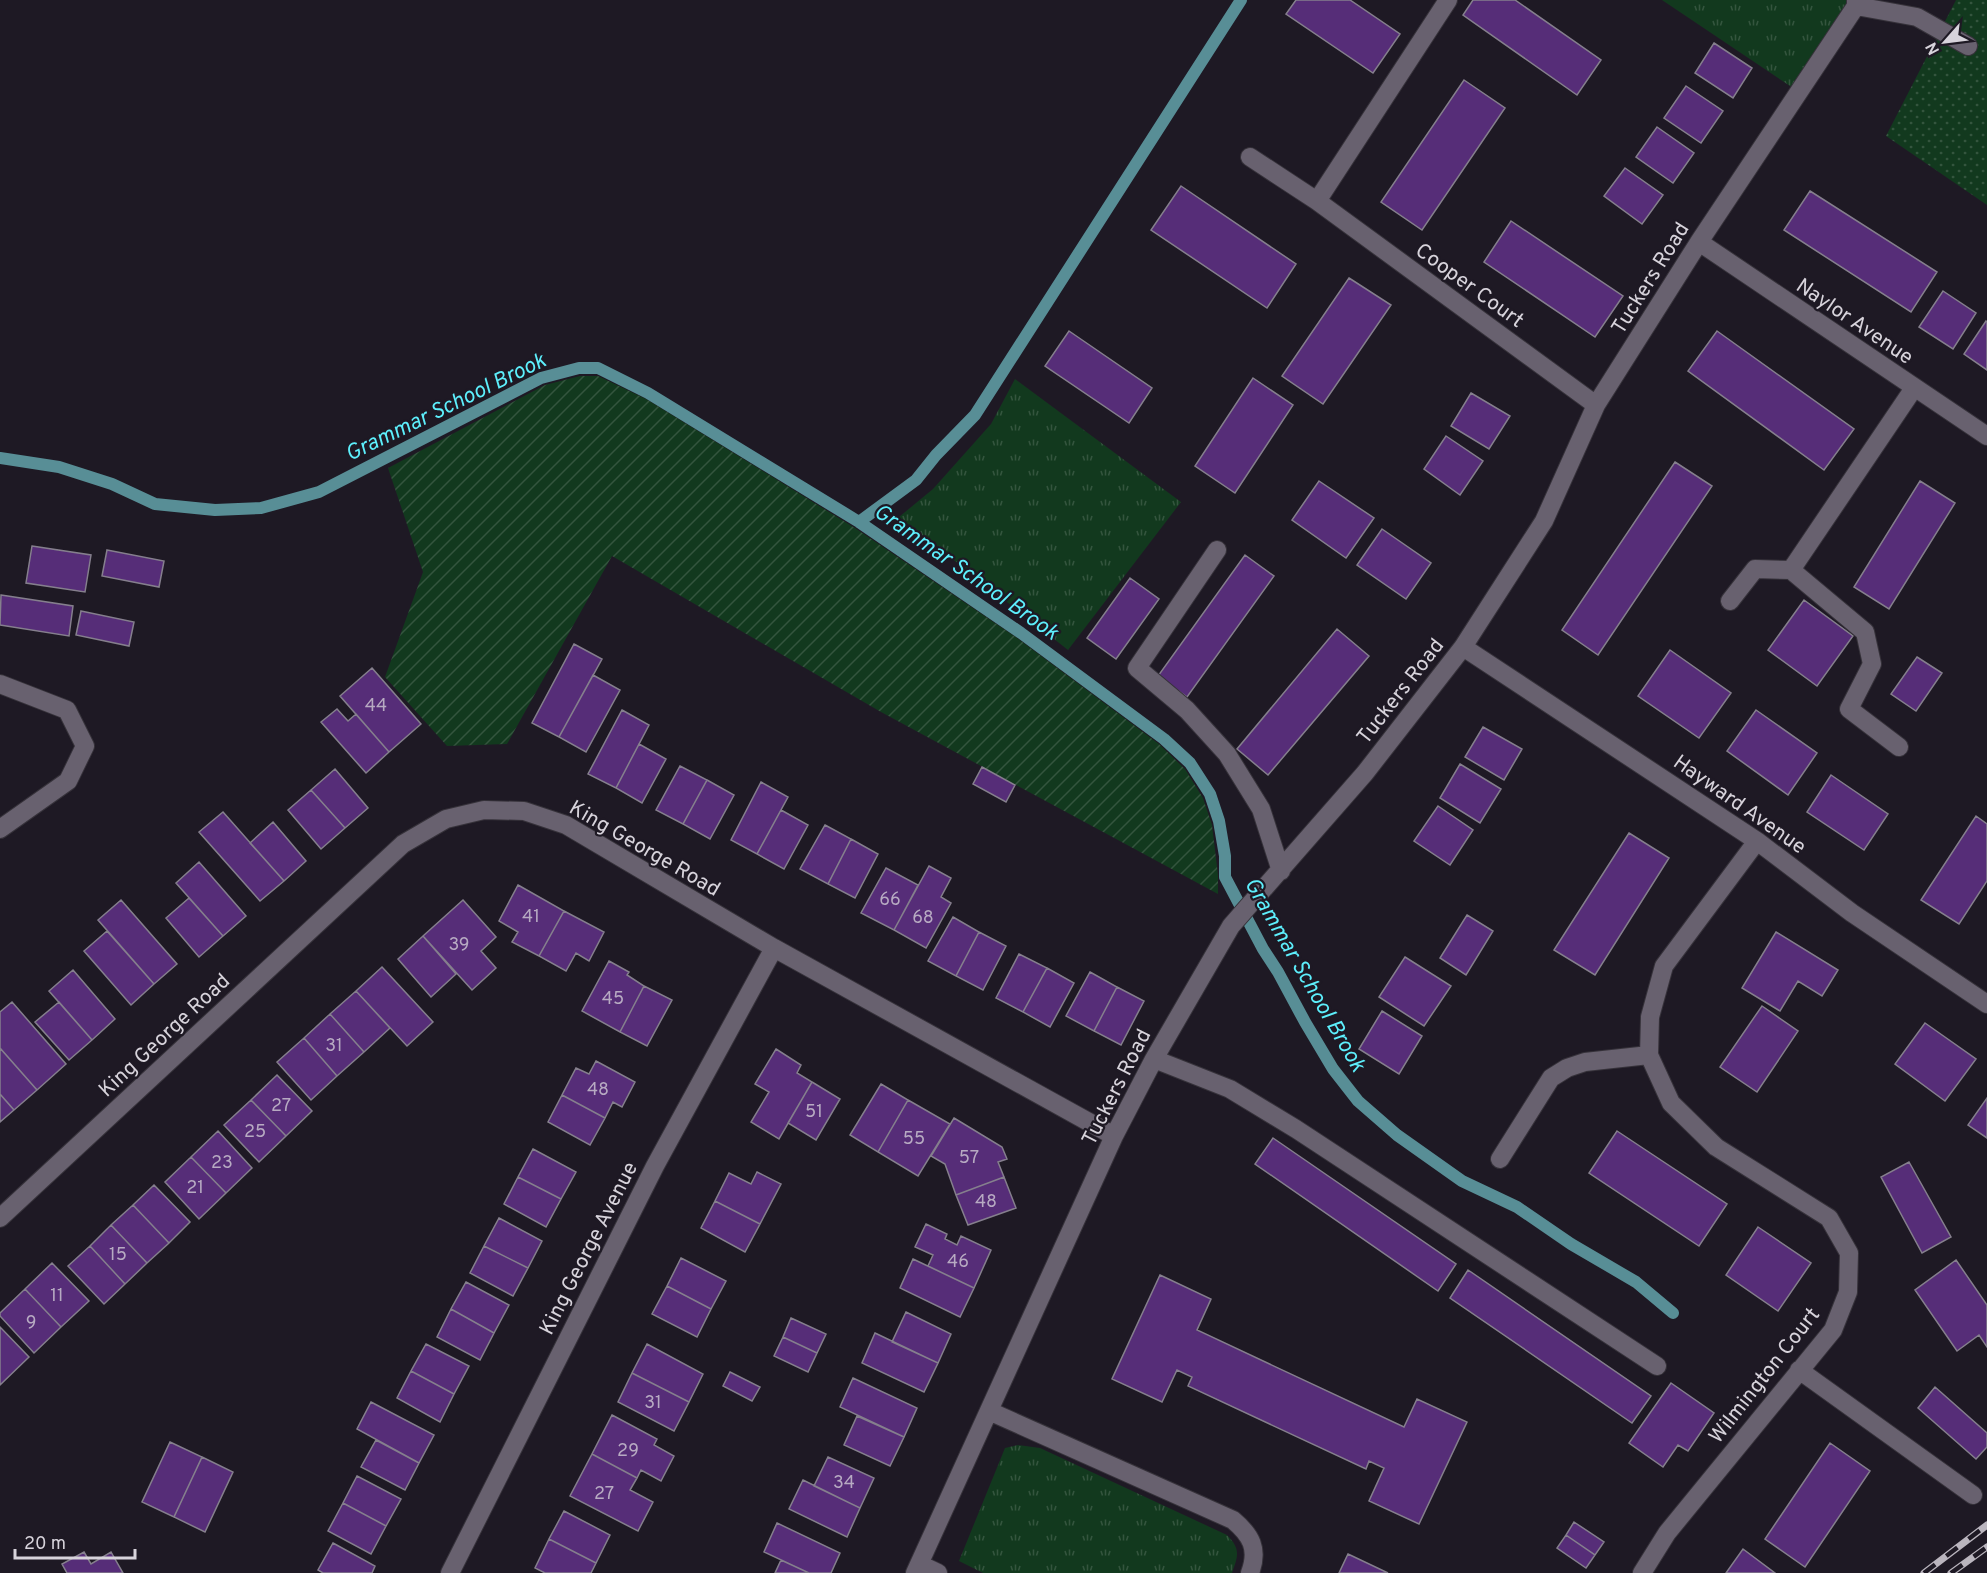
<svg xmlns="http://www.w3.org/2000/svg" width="1987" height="1573" viewBox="0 0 1987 1573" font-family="Overpass,sans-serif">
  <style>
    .grass { fill: url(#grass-tufts) }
    .park { fill: url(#park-dots) }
    .garden { fill: url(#garden-furrows) }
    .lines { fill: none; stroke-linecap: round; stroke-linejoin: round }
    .stream { stroke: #588e96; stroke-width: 12 }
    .building { fill: #562d78; stroke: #857f8d; stroke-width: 1.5 }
    .minor-casing { stroke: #36323a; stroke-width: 20 }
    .minor { stroke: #68616f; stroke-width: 18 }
    .rail-casing { stroke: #bab5be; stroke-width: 7 }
    .rail { stroke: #1e1924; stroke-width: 4.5; stroke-dasharray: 14; stroke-linecap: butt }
    .labels { text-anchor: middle; stroke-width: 4.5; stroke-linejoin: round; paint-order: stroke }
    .number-label { font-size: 18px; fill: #b7aac2 }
    .street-label { font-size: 21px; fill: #d7d3db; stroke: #1e1924 }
    .water-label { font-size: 22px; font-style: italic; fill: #5deffc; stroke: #1e1924 }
  </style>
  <defs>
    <pattern id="grass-tufts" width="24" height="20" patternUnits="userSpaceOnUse" patternTransform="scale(1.5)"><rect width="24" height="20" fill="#12391e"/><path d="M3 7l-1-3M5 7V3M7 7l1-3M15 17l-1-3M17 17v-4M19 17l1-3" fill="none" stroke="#34553e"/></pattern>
    <pattern id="park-dots" width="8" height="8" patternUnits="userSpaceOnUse" patternTransform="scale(1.5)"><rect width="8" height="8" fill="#12391e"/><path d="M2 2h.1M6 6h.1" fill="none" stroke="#34553e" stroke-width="1.8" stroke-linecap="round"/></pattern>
    <pattern id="garden-furrows" width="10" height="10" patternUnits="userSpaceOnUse" patternTransform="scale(1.5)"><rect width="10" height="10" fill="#12391e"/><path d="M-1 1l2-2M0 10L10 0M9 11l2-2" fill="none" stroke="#34553e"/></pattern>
  </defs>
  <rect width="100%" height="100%" fill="#1e1924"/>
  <!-- grass -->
  <path class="grass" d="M1662,0h194l-57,92z
    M1015,379l166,123 -113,148 -169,-133 34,-28 58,-65z
    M1018,1445l22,3 187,87c14,14 11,21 5,38h-249l-24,-12 46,-113z"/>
  <!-- park -->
  <path class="park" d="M1956,0h31v205l-101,-69z"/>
  <!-- garden -->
  <path class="garden" d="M580,376h18l48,23 209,129 162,110 142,106 26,25 18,29 9,27 6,50v19l-337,-182 -269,-156 -105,188 -60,2 -62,-69 38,-105 -35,-104 157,-83z"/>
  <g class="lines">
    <!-- stream -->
    <path class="stream" d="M0,458l59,9 53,17 43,20 60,6 46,-2 58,-16 222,-114 38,-10h19l50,25 211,129 162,111 143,106 26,24 20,31 9,27 6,35v21l38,72 15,23 27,50 28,47 25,32 39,34 65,46 55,26 54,37 65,38 37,31
      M859,522l57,-42 20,-25 39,-40 266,-415"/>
  </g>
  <!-- building -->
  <path class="building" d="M1296,0h54l50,34 -27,39 -87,-59z
    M1473,0h42l86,60 -24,35 -114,-80z
    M1714,43l38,25 -19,30 -38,-25z
    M1464,80l41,28 -83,122 -41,-28z
    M1686,86l37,25 -22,32 -37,-25z
    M1657,127l37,26 -21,30 -37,-26z
    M1625,168l38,27 -21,29 -38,-28z
    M1181,186l115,78 -29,44 -116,-78z
    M1810,191l127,81 -26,40 -127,-82z
    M1511,221l112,75 -28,41 -111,-75z
    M1349,278l42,27 -68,99 -41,-28z
    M1943,291l33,22 -23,36 -34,-22z
    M1986,321l1,1v48l-23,-16z
    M1069,331l83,57 -23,35 -84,-57z
    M1717,331l137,98 -30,41 -136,-99z
    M1253,378l40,27 -58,88 -40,-27z
    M1471,393l39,23 -21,33 -38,-23z
    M1446,436l37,25 -23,34 -36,-26z
    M1675,462l37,24 -114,169 -36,-25z
    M1319,481l55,37 -28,40 -54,-38z
    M1920,481l35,22 -66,106 -35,-22z
    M1382,529l49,34 -25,36 -49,-34z
    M32,546l59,9 -6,37 -59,-9z
    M107,550l57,11 -5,26 -57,-11z
    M1245,555l29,21 -87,121 -29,-21z
    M1130,578l29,21 -43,60 -29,-21z
    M1,595l72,11 -4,30 -69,-11z
    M1804,600l49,36 -36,50 -49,-36z
    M81,611l53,11 -5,24 -53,-11z
    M1337,629l32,27 -101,119 -31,-26z
    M574,644l28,15 -43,78 -27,-14z
    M1670,650l61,43 -32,45 -61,-42z
    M1917,657l25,16 -26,38 -25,-17z
    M372,668l49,56 -32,28 -49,-56z
    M593,675l27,15 -34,62 -27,-15z
    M337,709l11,12 8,-7 33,38 -23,21 -45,-51z
    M622,710l27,15 -33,63 -28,-14z
    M1756,710l61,43 -29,42 -61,-44z
    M1483,727l39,22 -18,31 -39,-23z
    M639,744l27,15 -24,44 -26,-15z
    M1460,764l41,25 -21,34 -40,-25z
    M680,766l27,14 -24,44 -27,-14z
    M982,767l33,18 -9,17 -33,-18z
    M335,769l33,39 -23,20 -34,-38z
    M1831,775l57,39 -24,36 -57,-38z
    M707,780l27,15 -24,44 -27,-15z
    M761,782l27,15 -31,57 -26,-14z
    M311,790l34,38 -24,21 -33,-39z
    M1438,806l35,24 -23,35 -36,-24z
    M781,810l27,15 -24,44 -27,-15z
    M223,812l61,69 -24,20 -61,-69z
    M1976,816l11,8v57l-28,43 -38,-24z
    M273,822l33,39 -22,20 -34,-38z
    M825,825l26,14 -23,45 -28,-15z
    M1629,833l40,25 -74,117 -41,-25z
    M851,839l27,15 -23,44 -27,-14z
    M199,862l47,54 -23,20 -47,-53z
    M929,866l22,12 -10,19 10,6 -25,45 -32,-18z
    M886,868l32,17 -24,45 -33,-17z
    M518,885l46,26 -25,45 -27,-14 6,-10 -19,-11z
    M189,898l34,38 -24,21 -33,-39z
    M121,900l56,64 -23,20 -56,-64z
    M463,900l33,37 -15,14 15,17 -24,22 -49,-54z
    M564,911l40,21 -15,29 -13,-8 -10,18 -27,-15z
    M1467,915l26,16 -27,44 -26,-17z
    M953,917l26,15 -23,44 -28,-15z
    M107,931l47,53 -23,21 -47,-54z
    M979,932l27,14 -23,44 -27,-14z
    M1776,932l62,38 -16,26 -24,-15 -18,30 -38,-23z
    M423,936l33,38 -25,23 -33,-38z
    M1019,954l28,14 -24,44 -27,-14z
    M1405,957l46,29 -27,40 -45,-29z
    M609,961l20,11 -2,3 17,11 -24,46 -38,-21z
    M382,967l51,55 -26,24 -51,-55z
    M1047,968l27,15 -24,44 -27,-15z
    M73,970l42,49 -23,21 -43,-49z
    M1090,972l27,15 -23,44 -28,-15z
    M644,986l28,14 -25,46 -27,-14z
    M1117,987l27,14 -23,44 -27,-14z
    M356,991l34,37 -26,24 -34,-38z
    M12,1002l54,62 -29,26 -37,-42v-36z
    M59,1002l33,38 -23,20 -34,-38z
    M1762,1006l36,25 -41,61 -37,-25z
    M1382,1011l40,25 -23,38 -40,-25z
    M330,1014l34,38 -27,24 -33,-38z
    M1925,1023l51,36 -31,42 -50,-37z
    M304,1038l33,38 -26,24 -34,-38z
    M0,1048l37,42 -23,20 -14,-16z
    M776,1049l25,16 -4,8 15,9 -33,57 -28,-17 18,-30 -14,-8z
    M596,1061l39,21 -13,25 -9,-5 -8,16 -43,-23 14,-27 13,6z
    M277,1075l35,36 -26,25 -35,-36z
    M812,1082l28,17 -24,41 -28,-17z
    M881,1084l27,16 -30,52 -28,-17z
    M0,1094l14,16 -14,12z
    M562,1095l43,23 -15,27 -42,-23z
    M1987,1098v40l-19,-13z
    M251,1100l35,36 -27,26 -35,-37z
    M908,1100l42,24 -32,52 -40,-24z
    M954,1118l48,29 5,12 -9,3 6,15 -48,18 -11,-31 -14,-8z
    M218,1131l34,37 -26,25 -35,-36z
    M1617,1131l110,73 -28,42 -110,-73z
    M1273,1138l183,126 -18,27 -183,-127z
    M533,1149l43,23 -15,27 -43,-22z
    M191,1157l35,36 -27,26 -34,-37z
    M1909,1162l42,75 -29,16 -41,-76z
    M757,1172l24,12 -21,40 -45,-23 14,-28 22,11z
    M518,1177l43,22 -15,28 -42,-23z
    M1004,1177l12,31 -48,17 -12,-30z
    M154,1185l36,37 -21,21 -36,-38z
    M715,1201l45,23 -15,28 -44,-24z
    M133,1205l36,38 -22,20 -36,-38z
    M499,1218l43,23 -14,27 -44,-22z
    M926,1224l21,10 -2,5 12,6 4,-9 30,14 -17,38 -46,-22 5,-11 -18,-8z
    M111,1225l36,38 -22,21 -35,-38z
    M1758,1227l53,36 -33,48 -52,-36z
    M90,1246l35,38 -21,20 -36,-38z
    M484,1246l44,22 -15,28 -43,-23z
    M681,1258l45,23 -15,28 -44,-23z
    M913,1259l61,29 -14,29 -60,-29z
    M1956,1260l31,45v42l-8,-12 -22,16 -42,-61z
    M52,1263l37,38 -28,26 -36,-38z
    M1468,1270l183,126 -19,27 -182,-125z
    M1160,1275l51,24 -14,31 207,97 13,-28 50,23 -48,102 -50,-23 15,-33 -15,-7 -3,8 -178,-83 4,-9 -15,-7 -15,32 -50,-23z
    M466,1282l43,23 -15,28 -43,-24z
    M667,1286l44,23 -14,28 -45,-23z
    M25,1289l36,38 -27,26 -34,-37v-3z
    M451,1309l43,24 -14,27 -43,-23z
    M906,1312l45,22 -13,29 -46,-21z
    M791,1318l35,16 -9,19 -34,-16z
    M0,1327l29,30 -29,28z
    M875,1333l63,30 -14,29 -62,-29z
    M783,1337l34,16 -9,19 -34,-16z
    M426,1344l43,22 -15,28 -43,-23z
    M647,1344l56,30 -14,28 -57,-29z
    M411,1371l43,23 -14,28 -43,-24z
    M730,1372l30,15 -8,14 -29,-15z
    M632,1373l57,29 -15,29 -56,-29z
    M853,1378l64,30 -13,29 -64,-30z
    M1671,1383l43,30 -26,38 -10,-6 -15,22 -34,-24z
    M1935,1387l52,46v14l-11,12 -58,-51z
    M371,1402l63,33 -15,28 -62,-34z
    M612,1415l45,24 -3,6 20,11 -13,25 -20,-11 -4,8 -45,-24z
    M857,1416l47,21 -14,29 -46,-21z
    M376,1440l43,23 -14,27 -44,-23z
    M170,1442l32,15 -28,60 -32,-15z
    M1830,1443l40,28 -65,96 -40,-28z
    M592,1454l45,24 -7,12 23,12 -15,29 -68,-35z
    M202,1457l31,15 -28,60 -31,-15z
    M828,1457l46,21 -14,30 -46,-22z
    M357,1476l44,23 -15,27 -43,-23z
    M803,1480l57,28 -13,29 -58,-28z
    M343,1503l43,23 -15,28 -43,-23z
    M564,1511l46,24 -14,28 -47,-24z
    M1574,1522l30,20 -9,13 -29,-20z
    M777,1523l63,30 -9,20h-22l-45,-21z
    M1566,1535l29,20 -9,13 -29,-20z
    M549,1539l47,24 -5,10h-46l-10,-5z
    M333,1543l42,23 -3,7h-49l-5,-3z
    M1743,1549l32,24h-49z
    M84,1552l7,12 20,-12 12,21h-56l-5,-9z
    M1348,1554l40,19h-49z
    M781,1560l28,13h-34z"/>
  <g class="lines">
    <!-- minor casing -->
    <g class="minor-casing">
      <path id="minor" d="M1856,6l61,11 51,29
        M1250,157l67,44 279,204
        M1317,201l131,-201
        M1699,242l288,194
        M1217,550l-80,118 50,42 40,44 34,55 20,62
        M1730,601l25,-32 36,1
        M1463,647l294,194 95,72 135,91
        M0,684l67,26 18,36 -17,35 -68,48
        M1899,747l-50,-38 23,-45 -7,-32 -74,-62 123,-182
        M1154,1059l76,30 66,40 361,237
        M1500,1159l51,-81 16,-10 18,-6 64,-7
        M0,1218l403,-374 43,-25 38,-9 40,1 42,14 208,123 340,188
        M1799,1370l174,125
        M989,1411l244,109c18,15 26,29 17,53
        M919,1564l19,9
        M450,1573l205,-407 119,-218
        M915,1573l199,-437 40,-77 77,-133 134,-153 98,-126 81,-126 52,-116 103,-163 157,-236v-6
        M1642,1573l25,-40 166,-203 15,-38 1,-39 -20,-35 -113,-71 -45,-44 -22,-48 1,-38 14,-51 93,-125"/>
    </g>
    <!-- minor -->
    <use href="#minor" class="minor"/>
    <!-- rail casing -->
    <g class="rail-casing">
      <path id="rail" d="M1924,1573l63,-48
        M1951,1573l36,-26"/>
    </g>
    <!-- rail -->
    <use href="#rail" class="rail"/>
  </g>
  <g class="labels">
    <!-- number labels -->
    <g class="number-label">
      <text x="376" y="711">44</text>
      <text x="890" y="905">66</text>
      <text x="531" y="922">41</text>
      <text x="923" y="923">68</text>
      <text x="459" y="950">39</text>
      <text x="613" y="1004">45</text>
      <text x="334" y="1051">31</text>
      <text x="598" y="1095">48</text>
      <text x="281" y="1111">27</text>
      <text x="814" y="1117">51</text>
      <text x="255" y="1137">25</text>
      <text x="914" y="1144">55</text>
      <text x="969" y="1163">57</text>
      <text x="222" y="1168">23</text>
      <text x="195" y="1193">21</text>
      <text x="986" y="1207">48</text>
      <text x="118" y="1260">15</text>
      <text x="958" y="1267">46</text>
      <text x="57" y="1301">11</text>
      <text x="31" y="1328">9</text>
      <text x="653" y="1408">31</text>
      <text x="628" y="1456">29</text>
      <text x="844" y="1488">34</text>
      <text x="604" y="1499">27</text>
    </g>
    <!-- street labels -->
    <g class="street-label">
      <text transform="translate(1650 278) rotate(-58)" y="7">Tuckers Road</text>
      <text transform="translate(1470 285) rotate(36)" y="7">Cooper Court</text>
      <text transform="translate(1855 321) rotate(34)" y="7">Naylor Avenue</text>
      <text transform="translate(1400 691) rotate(-52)" y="7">Tuckers Road</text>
      <text transform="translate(1740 804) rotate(35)" y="7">Hayward Avenue</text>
      <text transform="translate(645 848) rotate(30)" y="7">King George Road</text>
      <text transform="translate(164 1035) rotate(-43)" y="7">King George Road</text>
      <text transform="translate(1116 1087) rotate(-63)" y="7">Tuckers Road</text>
      <text transform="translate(588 1248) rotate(-63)" y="7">King George Avenue</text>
      <text transform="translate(1764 1375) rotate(-52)" y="7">Wilmington Court</text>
    </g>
    <!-- water labels -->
    <g class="water-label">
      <text transform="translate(445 406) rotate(-26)" y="8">Grammar School Brook</text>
      <text transform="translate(967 571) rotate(35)" y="8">Grammar School Brook</text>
      <text transform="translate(1306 974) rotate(60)" y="8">Grammar School Brook</text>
    </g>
  </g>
  <!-- north arrow -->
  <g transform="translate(1945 42) rotate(242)" stroke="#1e1924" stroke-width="4.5" paint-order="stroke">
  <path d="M0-4.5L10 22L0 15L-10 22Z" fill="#d7d3db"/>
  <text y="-9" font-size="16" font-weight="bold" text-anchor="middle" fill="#d7d3db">N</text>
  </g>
  <!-- scale -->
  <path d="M15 1549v9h120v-9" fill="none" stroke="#d7d3db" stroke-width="3"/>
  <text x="24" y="1549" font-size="18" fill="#d7d3db" stroke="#1e1924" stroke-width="4.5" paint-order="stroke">20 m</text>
</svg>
